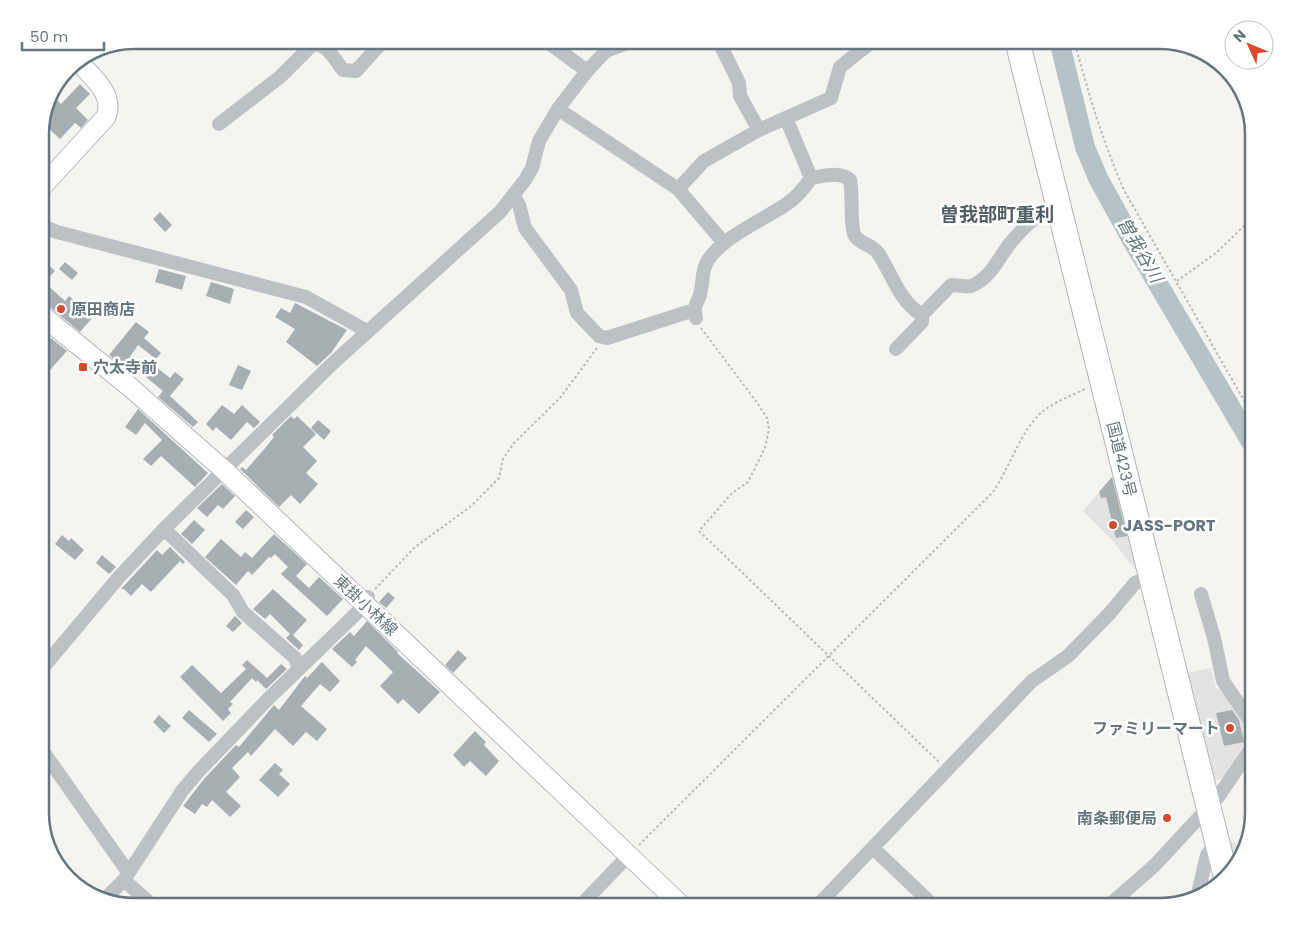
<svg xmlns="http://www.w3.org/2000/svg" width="1294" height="947" viewBox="0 0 1294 947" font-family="Poppins,'Noto Sans JP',sans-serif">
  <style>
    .built { fill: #e2e3e2 }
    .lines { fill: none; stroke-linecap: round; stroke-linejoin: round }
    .river { stroke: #b6c3c6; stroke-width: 20 }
    .building { fill: #a7afb3 }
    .secondary-casing { stroke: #b2b7ba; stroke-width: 21 }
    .highway-casing { stroke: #b2b6b8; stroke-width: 26 }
    .path { stroke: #b7babc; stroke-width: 2; stroke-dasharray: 2.5 2.5; stroke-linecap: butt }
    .street { stroke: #bdc1c4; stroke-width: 14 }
    .secondary { stroke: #fff; stroke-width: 19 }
    .highway { stroke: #fff; stroke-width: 24 }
    .poi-dot { fill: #db482a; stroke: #fff; stroke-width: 2 }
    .labels { text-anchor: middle; stroke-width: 5; stroke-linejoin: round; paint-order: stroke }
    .poi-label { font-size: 16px; font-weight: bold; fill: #647680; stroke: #fff; text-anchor: start }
    .street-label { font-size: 16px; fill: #647680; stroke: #fff }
    .water-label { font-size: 18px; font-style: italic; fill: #60777e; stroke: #fff }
    .quarter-label { font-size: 19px; font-weight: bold; fill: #525e66; stroke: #fff }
    .rim { fill: none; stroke: #647680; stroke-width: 2.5 }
  </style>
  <rect width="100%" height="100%" fill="#f4f4f1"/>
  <!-- built -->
  <path class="built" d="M1116,473l23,95 -4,1 -23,-29 -29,-29z
    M1211,668l5,20 14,5 20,42 -27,42 -10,5 -31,-108z
    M1221,836l22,11 -8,23z"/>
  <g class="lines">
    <!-- river -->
    <path class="river" d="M1059,40l26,107 13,31 34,62 122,207"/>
  </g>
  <!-- building -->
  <path class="building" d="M80,84l10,10 -14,14 12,12 -7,8 -6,-5 -15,16 -15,-14 7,-8 -7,-6 11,-12 5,5z
    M160,212l12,13 -7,7 -12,-13z
    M40,257l15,14 -11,11 21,19 4,-5 24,21 -13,15 -40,-33z
    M65,262l13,11 -6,7 -13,-11z
    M159,269l27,7 -4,14 -27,-8z
    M211,282l23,7 -4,15 -24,-8z
    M295,303l52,27 -16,23 -14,13 -31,-24 9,-13 -20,-12 6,-9 9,5z
    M136,322l13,10 -5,6 17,15 -5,6 -18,-14 -15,22 -14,-12z
    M51,338l16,13 -27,30v-29z
    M150,362l20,16 5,-6 9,7 -14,17 28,26 -5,5 -35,-30 5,-6 -22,-18z
    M238,365l13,6 -9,19 -13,-5z
    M222,405l12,9 8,-9 18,17 -6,6 -7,-6 -16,18 -15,-13 -3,4 -7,-7z
    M138,409l70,64 -13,14 -34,-31 -10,10 -8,-7 19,-19 -17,-17 -9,12 -11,-8z
    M291,416l3,3 3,-3 19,18 -13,13 14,14 -11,12 12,11 -18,20 -9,-9 -12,12 -39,-38 2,-2 4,3 20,-23 8,-10 -2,-2z
    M318,420l13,11 -7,9 -13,-12z
    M1112,477l15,59 -11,2 -10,-41 -5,1 -2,-6z
    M222,484l13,12 -12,13 -5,-4 -11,12 -10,-9z
    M246,510l8,7 -11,12 -8,-7z
    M194,520l11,10 -13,14 -11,-10z
    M274,534l33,30 -11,12 13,12 10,-11 24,22 -16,17 -46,-42 7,-7 -13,-13 -4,4 -2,-1 -17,18 -4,-4 -12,14 -31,-28 16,-18 20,18 4,-5 7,6z
    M62,535l7,6 2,-3 13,12 -9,10 -20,-16z
    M170,547l15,15 -2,2 -3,-3 -29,31 -9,-8 -11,12 -7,-7h-3l36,-39 5,5z
    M102,555l14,12 -7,7 -13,-11z
    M273,589l34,31 -14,15 10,10 -4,5 -13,-12 4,-4 -20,-20 -5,5 -12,-10z
    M388,592l7,6 -9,10 -7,-6z
    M235,616l7,7 -9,9 -7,-6z
    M367,621l31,31 -1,1 43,39 -21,22 -16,-15 -5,5 -18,-18 13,-14 -27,-26 -11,14 2,2 -5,5 -20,-18 18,-17 4,4z
    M458,650l9,8 -14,15 -8,-8z
    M247,660l20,18 14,-14 6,5 -21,20 -9,-9 -1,2 -4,-4 -22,24 3,2 -5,5 3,4 -8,8 -43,-44 12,-12 29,28 25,-24 -4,-4z
    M322,662l18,19 -10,11 -10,-8 -19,22 26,23 -10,12 -11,-9 -13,14 -18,-17 -24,27 -3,-4 -16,16 8,9 -14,15 15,14 -11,11 -18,-17 -5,7 -5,-3 -7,10 -12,-8 21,-27 32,-34 3,2 35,-42 5,5 26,-34 2,2z
    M189,710l28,24 -8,8 -27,-24z
    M1232,710l7,10 5,22 -20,4 -8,-33z
    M159,715l12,11 -7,7 -11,-11z
    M475,731l11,11 -2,3 15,16 -13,15 -16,-15 -6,6 -11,-12z
    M275,763l8,7 -4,4 11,10 -12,13 -19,-17z"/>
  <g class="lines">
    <!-- secondary casing -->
    <g class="secondary-casing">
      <path id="secondary" d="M40,189l66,-72c9,-23 -14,-40 -28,-56
        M40,314l90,73 95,84 458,436"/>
    </g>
    <!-- highway casing -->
    <g class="highway-casing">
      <path id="highway" d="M1017,40l209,837"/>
    </g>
    <!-- path -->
    <path class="path" d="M1074,40c14,52 29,103 51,152l129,226
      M1177,281l39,-28 28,-27
      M701,328l57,76 9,14 2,11 -4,19 -17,34 -16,11 -33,38 240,231
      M375,589l40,-42 55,-40 29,-29 4,-19 10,-15 47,-46 37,-50
      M639,845l354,-353c16,-23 28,-62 49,-80 12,-10 31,-17 45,-24"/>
    <!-- street -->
    <path class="street" d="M545,40l42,31
      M718,40l21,43 1,13 19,34
      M558,109l120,80 46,54
      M219,124l61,-47 32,-32c14,-4 23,15 31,25l13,1 28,-31
      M811,178c13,-2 29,-7 39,2 3,14 0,42 4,54 4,10 18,10 24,19 15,22 20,47 44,62
      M678,189l26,-28 55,-31 72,-32 9,-31 34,-27
      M514,197l5,8 6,23 46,62 6,23 22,23 8,2 87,-28
      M1252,218l2,-3
      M40,225l17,7 249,65 61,34
      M696,318c-4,-15 4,-16 5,-28 2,-10 1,-17 5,-26 11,-25 60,-45 82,-61 10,-7 17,-16 23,-25l-25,-60
      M896,349l26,-27v-7l29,-30c6,0 14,2 20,1 21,-8 28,-30 41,-45 12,-14 29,-31 46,-35
      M164,529l69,66 10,17 52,46 4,11
      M1201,594l13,44 9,43 31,45
      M40,666l6,-2 73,-87 45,-48 169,-166 167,-151 25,-32 7,-12 7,-27 19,-32 29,-38 19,-20 29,-11
      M40,747l88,125
      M873,848l62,59
      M124,880l30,27
      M106,898l18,-18 58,-89 15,-18 72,-75 96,-93 3,-8
      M1197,898l10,-43 10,-13
      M579,907l51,-53
      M816,907l216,-226 36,-25 41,-42 26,-31 16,-7
      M1107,907l47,-41 64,-69 36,-53"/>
    <!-- secondary -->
    <use href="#secondary" class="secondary"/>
    <!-- highway -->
    <use href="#highway" class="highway"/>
  </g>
  <!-- markers -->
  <g class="poi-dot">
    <circle cx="61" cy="309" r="5"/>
    <rect x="78" y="362" width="10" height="10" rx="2.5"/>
    <circle cx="1113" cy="525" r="5"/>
    <circle cx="1230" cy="728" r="5"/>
    <circle cx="1167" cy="818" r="5"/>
  </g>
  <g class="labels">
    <!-- poi labels -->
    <g class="poi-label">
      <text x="71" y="315">原田商店</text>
      <text x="93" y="373">穴太寺前</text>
      <text x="1123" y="531">JASS-PORT</text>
      <text x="1220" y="734" text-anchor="end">ファミリーマート</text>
      <text x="1157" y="824" text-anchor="end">南条郵便局</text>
    </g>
    <!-- street labels -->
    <g class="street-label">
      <text transform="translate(1122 459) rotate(76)" y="6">国道423号</text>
      <text transform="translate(366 605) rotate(43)" y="6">東掛小林線</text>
    </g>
    <!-- water labels -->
    <g class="water-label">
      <text transform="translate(1140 250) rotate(60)" y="6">曽我谷川</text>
    </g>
    <!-- quarter labels -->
    <g class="quarter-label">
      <text x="997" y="221">曽我部町重利</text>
    </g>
  </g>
  <!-- crop -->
  <path d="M0 0H1294V947H0ZM134 49H1160A85 85 0 0 1 1245 134V813A85 85 0 0 1 1160 898H134A85 85 0 0 1 49 813V134A85 85 0 0 1 134 49Z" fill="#fff" fill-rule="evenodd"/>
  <path class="rim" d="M134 49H1160A85 85 0 0 1 1245 134V813A85 85 0 0 1 1160 898H134A85 85 0 0 1 49 813V134A85 85 0 0 1 134 49Z"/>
  <!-- north arrow -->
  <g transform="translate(1249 45) rotate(314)"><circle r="24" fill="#ffffff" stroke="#c1c8cc"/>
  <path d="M0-4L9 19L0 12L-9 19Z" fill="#db482a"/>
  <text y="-8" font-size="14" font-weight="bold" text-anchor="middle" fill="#647680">N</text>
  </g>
  <!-- scale -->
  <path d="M22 42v8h82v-8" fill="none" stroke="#647680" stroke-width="2.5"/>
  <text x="30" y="42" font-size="15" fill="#647680" stroke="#ffffff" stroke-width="4" paint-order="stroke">50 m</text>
</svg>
